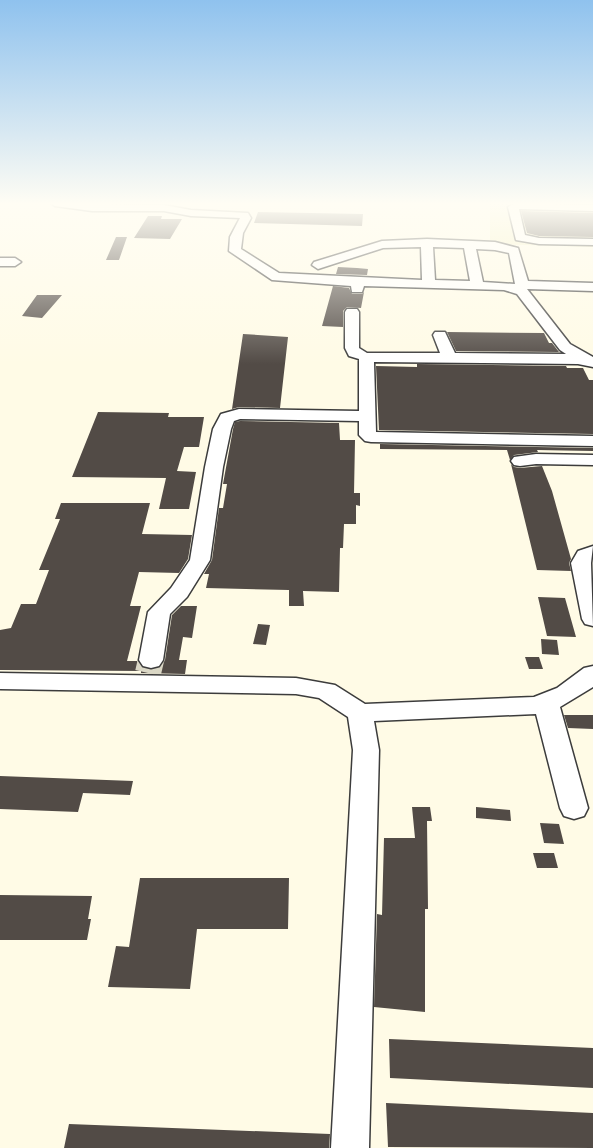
<svg xmlns="http://www.w3.org/2000/svg" width="593" height="1148" viewBox="0 0 593 1148" font-family="'Roboto Serif',serif">
  <style>
    .farmland { fill: #f5f2c6 }
    .building { fill: #524b46 }
    .lines { fill: none; stroke-linecap: round; stroke-linejoin: round }
    .minor-tunnel { stroke: #dad7c5; stroke-width: 26; stroke-dasharray: 26 13; stroke-linecap: butt }
    .minor-casing { stroke: #3c3c3c; stroke-width: 3 }
    .minor { fill: #fff; fill-rule: evenodd }
  </style>
  <rect width="100%" height="100%" fill="#fffbe6"/>
  <!-- farmland -->
  <path class="farmland" d="M490,203h103v44l-103,-3z"/>
  <!-- building -->
  <path class="building" d="M521,211l72,2v24l-54,-1 -12,-3z
    M258,212l105,2 -1,12 -108,-3z
    M148,216h14l-1,3h21l-12,20 -36,-1z
    M116,237h11l-8,23h-13z
    M338,267l19,1 11,1 -1,6 -31,-1z
    M333,286l16,2 3,6h10l2,-2 -3,16 -14,-1 -4,4v16l-21,-1z
    M37,295h25l-20,23 -20,-2z
    M447,332l97,1 5,10h3l7,9 -103,-1z
    M243,334l45,3 -8,71 -41,-1 -7,2z
    M417,364l149,2 1,2h16l6,12h4v54l-214,-4 -3,-64 41,1z
    M98,412l71,1 -1,4h36l-5,30h-15l-7,24 19,1 -7,37h-30l7,-31 -94,-1z
    M240,421l99,2 1,17h15l-1,53h6v13l-4,-1v19h-12l-1,24h-3l-1,44 -36,-1 1,15h-15v-16l-83,-2 3,-14h-5l8,-14 7,-52h4l4,-24h-4l10,-55 2,-7z
    M380,444l213,4v3l-56,-1 1,2 -24,3 -4,5 -3,-10 -127,-1z
    M511,464l3,3 6,1 22,-2 10,25 19,68 -2,4 2,8 -34,-1z
    M61,503h89l-8,31 50,1 -4,24 -9,14 -40,-1 -9,34h11l-14,55h10l6,7 8,2 10,-3 4,-7 7,-45 9,-9h16l-5,32 -9,-1 -4,23h8l-2,14 -44,-1v-2l-141,-1v-40l11,-2 10,-24h15l13,-34h-10l21,-51h-5z
    M538,597l27,1 11,39 -29,-1z
    M258,624l12,1 -4,20 -13,-1z
    M541,639l16,1 2,15 -17,-1z
    M525,657h14l4,12h-14z
    M564,715h29v14l-25,-1z
    M0,776l133,5 -3,14 -47,-2 -5,19 -78,-3z
    M412,807h18l2,14h-5l1,88h-3v103l-51,-5 3,-93 5,1 2,-77h31z
    M476,807l34,3 1,11 -35,-3z
    M540,823l19,1 5,20 -20,-1z
    M533,853h21l4,15h-21z
    M140,878h149l-1,51h-91l-7,60 -82,-2 8,-41 13,1z
    M0,895l92,1 -4,23h3l-4,21h-87z
    M389,1039l204,9v40l-203,-10z
    M386,1103l207,10v35l-205,-1z
    M69,1124l261,10 -1,14h-265z"/>
  <g class="lines">
    <!-- minor-tunnel -->
    <path class="minor-tunnel" d="M148,673l3,-13"/>
    <!-- minor casing -->
    <g class="minor-casing">
      <path id="minor" d="M50,203l114,2 27,5 57,3 3,5 -8,15 -2,16 38,24 143,7 -1,-33 -38,1 -65,21 -6,-4 2,-3 68,-21 45,-2 68,3 23,6 10,33 65,2v8l-66,-2 43,55 23,13v10l-15,-3 -204,-2 2,70 217,4v10l-222,-4 -6,-1 -6,-6v-14l-119,-2 -6,2 -3,8 -8,38 -13,93 -23,37 -17,17 -7,46 -4,6 -8,2 -8,-2 -4,-6 9,-48 23,-24 19,-28 15,-93 8,-38 8,-15 18,-5 120,2v-52l-10,-3 -4,-8v-36l2,-3h10l2,3v36l8,5h73l-7,-18 2,-3h10l10,21 111,1 -6,-4 -43,-56 -13,-4 -140,-4 -2,6h-10l-1,-6 -79,-6 -43,-29 1,-14 10,-19 -49,-2 -27,-5h-72l-37,-5zM433,247l31,1 6,33 -35,-1zM476,249l19,1 14,3 6,31 -32,-2z
        M515,203l78,2v6l-74,-2 6,26 14,3 54,1v6l-54,-1 -23,-4 -8,-33z
        M0,258h15l6,4 -6,4h-15z
        M536,454l57,1v10l-57,-1 -16,2 -6,-1 -3,-4 3,-4z
        M593,546l-2,17 2,63 -8,-2 -3,-5 -11,-56 7,-12z
        M593,666v21l-33,20 28,101 -4,8 -10,3 -10,-3 -4,-8 -24,-94 -162,7 5,29 -10,398h-38l22,-398 -5,-33 -29,-19 -23,-4 -296,-5v-16l296,5 39,7 30,19 169,-7 23,-9 27,-20z"/>
    </g>
    <!-- minor -->
    <use href="#minor" class="minor"/>
  </g>
  <!-- sky -->
  <linearGradient id="sky" x2="0" y2="1"><stop stop-color="#8fc2ee"/><stop offset="0.56" stop-color="#fffdf4"/><stop offset="1" stop-color="#fffdf4" stop-opacity="0"/></linearGradient>
  <rect width="593" height="364" fill="url(#sky)"/>
</svg>
